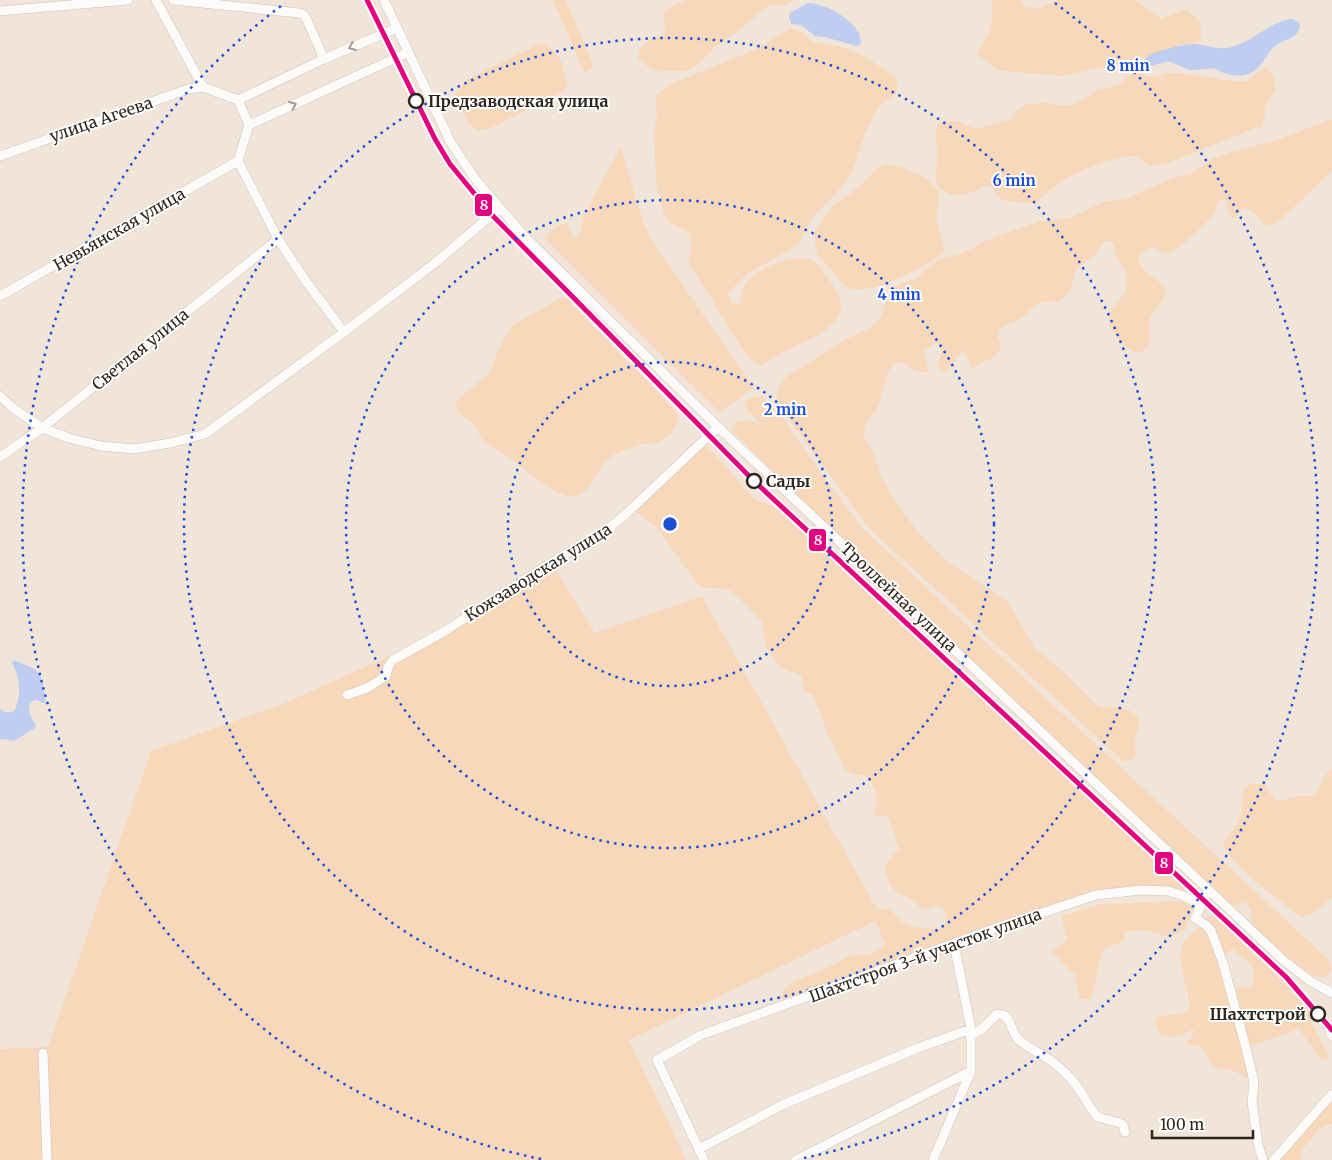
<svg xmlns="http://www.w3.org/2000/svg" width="1332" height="1160" viewBox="0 0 1332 1160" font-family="Merriweather,serif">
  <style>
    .green { fill: #f8d8bb }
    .water { fill: #bfcdf1 }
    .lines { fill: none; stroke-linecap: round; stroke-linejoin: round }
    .minor-casing { stroke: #cac1b8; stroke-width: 10 }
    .minor { stroke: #fdfbf9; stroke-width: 9 }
    .tram-1-casing { stroke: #fff; stroke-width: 9 }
    .tram-1 { stroke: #e5007d; stroke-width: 5 }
    .oneway { stroke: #a09b96 }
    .ring { fill: none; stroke: #1d4ed8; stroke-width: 2.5; stroke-dasharray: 2.5 5 }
    .stop-dot { fill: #fff; stroke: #2e261e; stroke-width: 2.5 }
    .labels { text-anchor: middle; stroke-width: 4; stroke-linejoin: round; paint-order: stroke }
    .stop-label { font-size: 16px; font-weight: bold; fill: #2e261e; stroke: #fff; text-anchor: start }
    .street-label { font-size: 16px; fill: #2e261e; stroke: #fff }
    .centre { fill: #1d4ed8; stroke: #fff; stroke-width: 2.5 }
    .ring-label { font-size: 15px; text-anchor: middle; font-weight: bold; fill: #1d4ed8; stroke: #fff; stroke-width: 4; stroke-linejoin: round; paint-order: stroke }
    .line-badge { stroke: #fff; stroke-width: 2 }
    .badge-label { font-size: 14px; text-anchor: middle; font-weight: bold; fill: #fff }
  </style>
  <rect width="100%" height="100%" fill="#f1e5d9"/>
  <!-- green -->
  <path class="green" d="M553,0h13l27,64v3l-4,4 -4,1 -2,-2z
    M686,0h110l-12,5h-12l-10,5 -16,15 -31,22 -22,21 -5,2 -23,1 -14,-2 -13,-10v-8l13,-12 13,-4 2,-3 -3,-20 5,-4z
    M992,0h29l2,6 14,3 20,-9h78l26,19 26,-10 13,14 2,17 -37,13 -103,23 -64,-6 -22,-16c14,-18 18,-30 16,-54z
    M789,29h6l6,3 12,10 29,5 22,9 30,20 4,7 -1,8 -4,5 -9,5 -6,6 -12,24 -14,42 -18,23 -21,21 -14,26 -11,8 -33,18 -9,6 -18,18 1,5 3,5 7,1c2,-5 2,-11 4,-15 7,-19 47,-35 66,-30 11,3 29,32 32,43 1,6 -2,13 -5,18 -13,17 -35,22 -52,32 -8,4 -14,10 -23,13 -12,-2 -29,-32 -35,-43 -4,-8 -11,-11 -12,-20l-25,-37 2,-18 -1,-13 -6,-5 -12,-5 -3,-2 -6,-11 -7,-30 -2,-48 3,-20 -2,-13 3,-6 13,-10 88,-36z
    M541,43c19,6 24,25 26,43l-4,6 -74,37 -13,1 -9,-9 -12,-27 13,-15z
    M1265,67c7,4 13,17 10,25 -3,5 -8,8 -9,14 -2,8 0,13 -5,20l-91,36 -14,4h-6l-15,-10c-28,2 -56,14 -80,30 -7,5 -13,13 -21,17 -5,1 -30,-2 -34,-5 -4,-3 -6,-8 -9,-12 -7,-1 -12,4 -19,6 -16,6 -32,4 -37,-14l3,-25 -3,-18 3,-11 4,-2 14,-1 17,7h7l30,-8 9,-12 9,-4 18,-1 18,3 11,-2 23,-14 20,-5 13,-11 10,-1 6,3 8,1 12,-4h12l62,9 6,-1z
    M1332,119v52l-57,54 -9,1 -12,-14 -10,-4 -4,3 -5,8c-8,-3 -7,-11 -9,-19l-4,-1c-6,3 -5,11 -9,16 -7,9 -36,38 -47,38 -5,0 -8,-5 -14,-6 -7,2 -13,6 -13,14 5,18 22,15 27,31 -3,13 -11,14 -15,24 -3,11 0,19 -2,29l-8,8c-14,0 -25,-17 -32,-28l2,-16 15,-17v-21l-10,-14 -1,-8 -4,-8h-7l-8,13 -20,15 -6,22 -4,5 -6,5 -17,1 -8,3 -12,12 -20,10 -4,4 -1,6 3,7 -1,5 -9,11h-6l-13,9 -6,-16 -3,-3 -14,18 -5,4 -7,-7 3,-6 2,-13c-5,-5 -14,0 -18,6l4,19c-17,5 -18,-12 -33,-9l-7,10 -10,36 -11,13 -4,14 11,19 7,22 11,20 28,39 25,25 63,42 26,45 32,27 33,33c15,1 39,-2 41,18 -6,15 -6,12 -4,29l-5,7h-8l-254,-233 -88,-120 -4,-12 1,-8 8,-11 58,-37 22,-10 10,-7 4,-5 7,-20 6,-9 7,-5 17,-6 16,-15 11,-5 21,-6 22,-12 54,-19 28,-3 35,-16 21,-3 48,-21 19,-5 20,-14 22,-8 43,-11z
    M621,146l15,54 13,36 105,152 -35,24 -175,-174 13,-12 10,-3 7,16c7,-6 8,-13 10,-23z
    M886,164l15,3 27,12 12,13 -4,27 7,23 1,9c-9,11 -40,25 -54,31 -10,5 -26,8 -38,8l-8,-5 -27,-31 -3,-19 1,-5 19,-25 28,-20 5,-7 12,-10z
    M561,298h5l3,3 108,111c5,13 -10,28 -22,31 -4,1 -8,0 -12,1 -8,2 -18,6 -26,9 -22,10 -20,39 -45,44 -24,-5 -40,-22 -59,-37 -9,-8 -24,-12 -32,-22 -3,-4 -3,-10 -7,-14 -8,-8 -25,-13 -15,-25l30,-26 14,-33 10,-15z
    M758,396l5,1 15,14 38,55 46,62 467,432 3,6 -2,7 -5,4c-17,3 -61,-38 -71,-52 -7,-10 2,-14 -11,-23l-7,4 -6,-2 -451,-424 -19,-22 -24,-23 -5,-6 5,-7 11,-2 12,4 1,-1 -14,-14 -1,-4 2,-5z
    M703,447h4l9,8 37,43 20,8 11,9 398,370 4,7 -3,1 -57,-5 -343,111 -2,-2c3,-16 35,-23 48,-30 7,-3 13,-8 21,-11 16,-5 22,4 35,-13l-10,-22 -246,119 57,120h-686v-111l48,-2 103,-296 132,-47 106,-48 167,-86 39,63 107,-37 176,315c13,-8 17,6 26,12 6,4 33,8 39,5 5,-7 4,-13 0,-20l-7,-2 -9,3 -6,-1 -10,-9 -13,-6 -7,-7 -7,-16 1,-4 14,-18 -11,-31 -6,-2 -6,1 -3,-5c8,-13 2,-25 -8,-36l-13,-1 -6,-4 -19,-38 -14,-37 -9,-4 -3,-16 -19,-6 -4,-5 -12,-16 -4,-26 -22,-23 -9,-8 -7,-2 -23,-2 -4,-3 -39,-55 -5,-5 -17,-12 1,-3z
    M1332,769v129l-19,15 -12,4c-16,-12 -75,-56 -78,-73 4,-9 12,-14 16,-23 9,-18 -7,-42 25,-37l11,16 4,1 20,-5h14c10,-9 6,-17 19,-27z
    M1188,901l6,5 -9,23 -16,8 -24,-7 -20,1 -2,11 -20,7 -12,50h-12l-4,-24 -24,-24 17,-11 -7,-24 40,-12z
    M1210,915l9,4 87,85 6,7 -2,9 17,33 1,4 -2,3h-5l-3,-4 -19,-27 -46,16 -5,-2 -14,-50 4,-5 12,-1c6,-9 3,-14 1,-23l-8,-5 -10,-11 -5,5h-5l-17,-33 2,-4z
    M1199,928h5l5,6 8,23 31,116 -1,4 -2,1 -10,-7 -19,-3 -4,-3 -9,-16 -4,-3h-8l-4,-3 7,-11 -1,-3c-10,7 -20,10 -32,6 -3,-5 -8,-11 -5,-17 10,-5 26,0 33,-9 1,-32 -26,-58 10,-81z
    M1332,1098v26l-12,4 -20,24 2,8h-22z"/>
  <!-- water -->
  <path class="water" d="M808,3c18,0 55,20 53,41l-5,2 -31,-9 -10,-1 -14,-11 -10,-1 -2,-7 1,-4z
    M1293,19l6,4 1,4c-4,13 -14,11 -23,18 -7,5 -10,11 -15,18 -12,17 -32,15 -48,5l-18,2h-7l-18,-8h-6l-17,5 -6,-2c1,-3 2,-6 6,-9 7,-5 39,-13 48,-12 10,1 19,5 30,4 23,-2 44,-28 67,-29z
    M14,660c20,9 28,7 30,32 1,4 2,7 1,12l-8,-4 -5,1c-6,9 -2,15 4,24l-1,3 -21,13 -9,-2 -5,1v-32c4,5 8,5 14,3 8,-14 6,-34 -2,-48z"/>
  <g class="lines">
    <!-- minor casing -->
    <g class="minor-casing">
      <path id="minor" d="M156,0l47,87 35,13 11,25 -11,36 40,78 27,41 39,52
        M173,0l126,13 5,2 3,5 17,39
        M384,0l67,143 24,36 51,59 192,189 565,533 27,21 22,12
        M0,11l128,-11
        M238,100l86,-41 73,-31
        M249,125l160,-73
        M0,156l188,-67 15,-2
        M0,296l238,-135
        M0,396l13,12 29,20 27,10 32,8 33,3 36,-6 35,-9 139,-102 91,-69 65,-55
        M0,457l42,-29 236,-189
        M347,695l20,-7 19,-12 2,-9 5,-7 52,-29 101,-65 62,-37 20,-17 90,-85
        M1209,890l-14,28 11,7 5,6 12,32 23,85 8,34 -2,20 6,42 5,16
        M1332,1028l-2,3 2,5
        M970,1036l12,-7 15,-15c16,0 12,16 21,25 8,8 20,13 29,19 9,6 17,13 24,21 11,11 16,27 27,38l22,6 3,2 2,7
        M43,1053l4,107
        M699,1149l83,-44 136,-57 53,-19
        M704,1160l-47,-100 44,-25 298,-108 97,-32 45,-5 27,1 16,5 16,9
        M796,1160l175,-89
        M933,1160l38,-89v-42l-17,-85
        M1274,1160l58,-66"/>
    </g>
    <!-- minor -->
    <use href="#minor" class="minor"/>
    <!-- tram-1 casing -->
    <g class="tram-1-casing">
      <path id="tram-1" d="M367,0l68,139 15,25 42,51 262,266 532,496 46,53"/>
    </g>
    <!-- tram-1 -->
    <use href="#tram-1" class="tram-1"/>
  </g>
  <!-- one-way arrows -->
  <defs><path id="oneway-chevron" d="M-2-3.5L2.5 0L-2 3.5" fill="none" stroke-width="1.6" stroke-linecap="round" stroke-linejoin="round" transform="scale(1.25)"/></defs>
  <g class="oneway">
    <use href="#oneway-chevron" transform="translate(352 47) rotate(157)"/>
    <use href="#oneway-chevron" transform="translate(293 105) rotate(-24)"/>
  </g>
  <!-- distance rings -->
  <g class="ring">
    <circle cx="670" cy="524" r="162"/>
    <circle cx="670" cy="524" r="324"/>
    <circle cx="670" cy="524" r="486"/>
    <path d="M541 1159A648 648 0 0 1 285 3M1055 3A648 648 0 0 1 799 1159"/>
  </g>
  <!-- markers -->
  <g class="stop-dot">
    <circle cx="416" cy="101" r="7"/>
    <circle cx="754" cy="481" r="7"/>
    <circle cx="1318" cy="1014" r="7"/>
  </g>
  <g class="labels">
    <!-- stop labels -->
    <g class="stop-label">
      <text x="428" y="107">Предзаводская улица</text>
      <text x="766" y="487">Сады</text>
      <text x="1306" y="1020" text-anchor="end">Шахтстрой</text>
    </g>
    <!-- street labels -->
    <g class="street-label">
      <text transform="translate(101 119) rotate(-19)" y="6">улица Агеева</text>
      <text transform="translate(119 229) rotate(-30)" y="6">Невьянская улица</text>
      <text transform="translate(140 349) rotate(-39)" y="6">Светлая улица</text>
      <text transform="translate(538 572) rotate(-32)" y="6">Кожзаводская улица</text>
      <text transform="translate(899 597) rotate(43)" y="6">Троллейная улица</text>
      <text transform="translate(925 955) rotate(-20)" y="6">Шахтстроя 3-й участок улица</text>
    </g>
  </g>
  <circle cx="670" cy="524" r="8" class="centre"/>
  <g class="ring-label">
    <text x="1128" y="71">8 min</text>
    <text x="1014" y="186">6 min</text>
    <text x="899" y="300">4 min</text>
    <text x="785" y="415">2 min</text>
  </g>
  <g class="line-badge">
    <rect x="474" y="193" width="19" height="24" rx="5" fill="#e5007d"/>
    <rect x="808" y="528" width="19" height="24" rx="5" fill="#e5007d"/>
    <rect x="1154" y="851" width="20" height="24" rx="5" fill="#e5007d"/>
  </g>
  <g class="badge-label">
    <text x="484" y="210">8</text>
    <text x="818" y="545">8</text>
    <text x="1164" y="868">8</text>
  </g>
  <!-- scale -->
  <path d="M1152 1130v8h101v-8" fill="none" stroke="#2e261e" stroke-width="2.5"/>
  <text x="1160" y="1130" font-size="15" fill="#2e261e" stroke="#ffffff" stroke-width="4" paint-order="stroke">100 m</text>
</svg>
